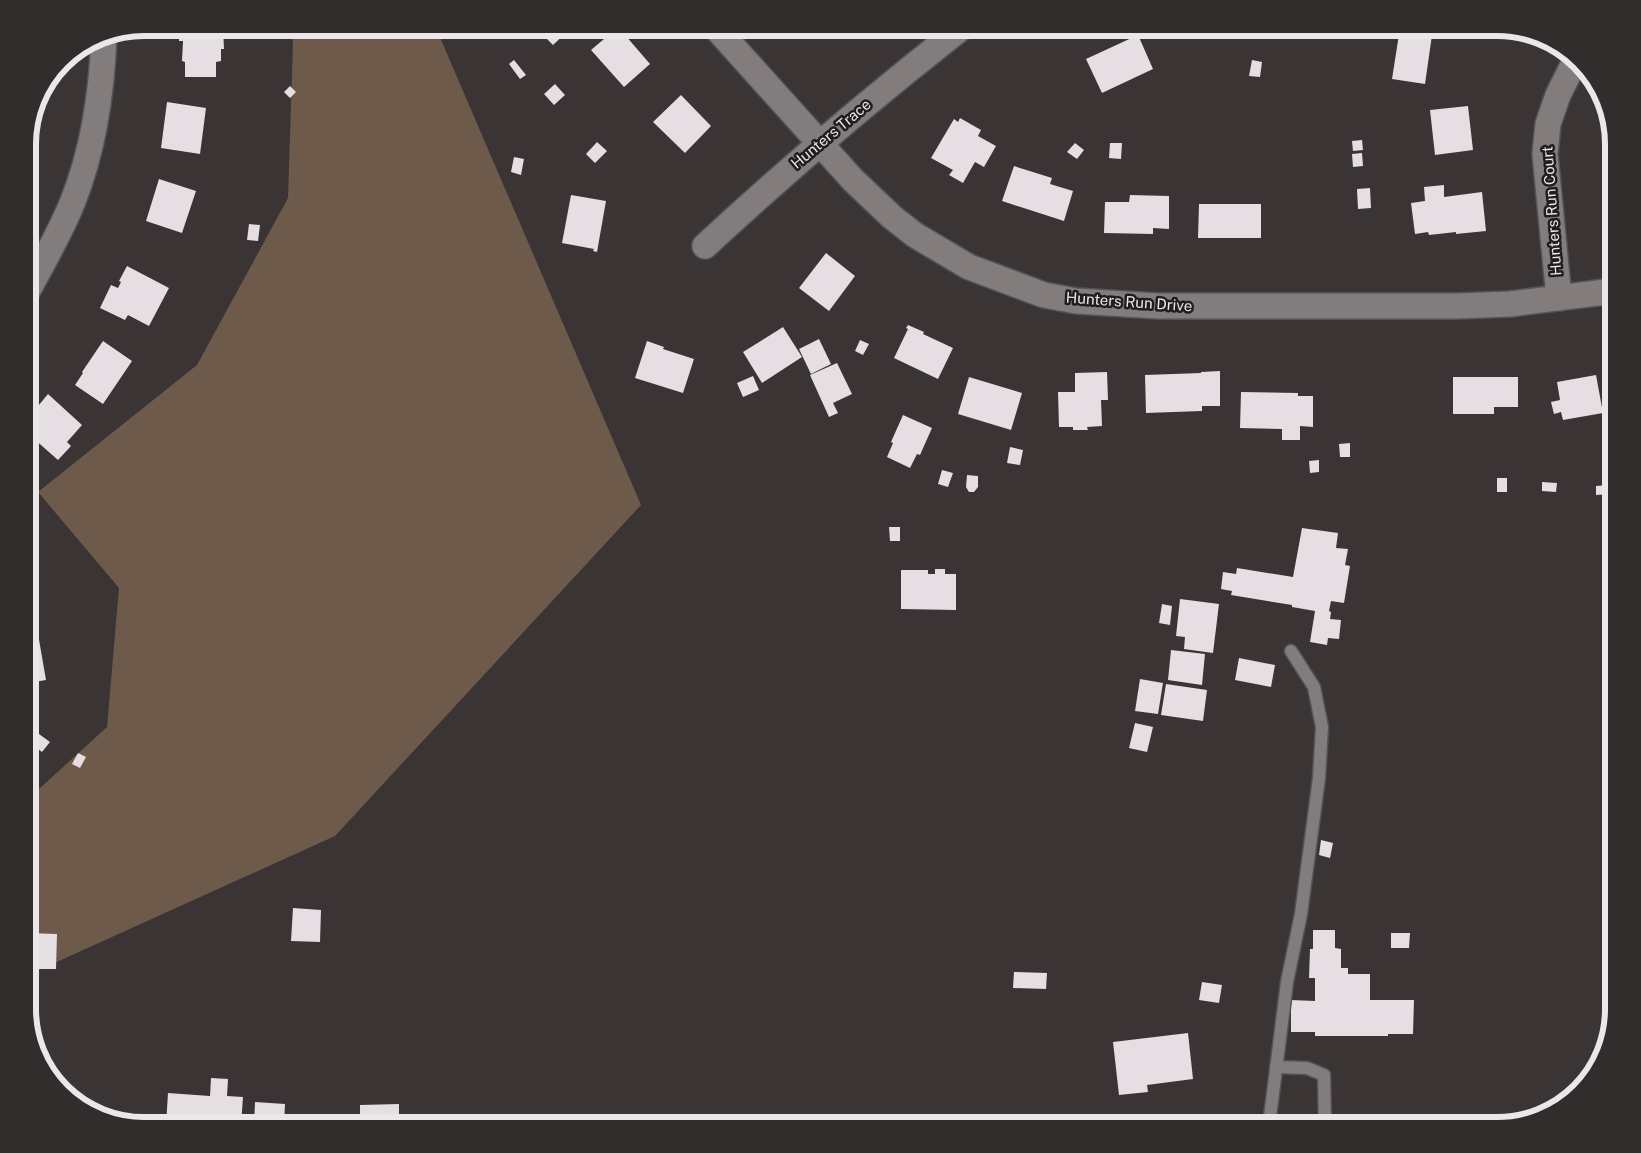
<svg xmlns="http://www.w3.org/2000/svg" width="1641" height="1153" viewBox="0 0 1641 1153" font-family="'Public Sans',sans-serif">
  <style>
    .green { fill: #6d5a4b }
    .building { fill: #e5dee2 }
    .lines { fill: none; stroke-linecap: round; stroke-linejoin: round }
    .lane-casing { stroke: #565152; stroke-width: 15 }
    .street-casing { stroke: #565152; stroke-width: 28 }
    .lane { stroke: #837c7d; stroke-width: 12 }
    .street { stroke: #837c7d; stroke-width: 25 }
    .labels { text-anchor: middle; stroke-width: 5; stroke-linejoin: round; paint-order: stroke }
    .street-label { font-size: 15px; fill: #ebe7e8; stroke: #201d1d }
    .rim { fill: none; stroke: #ebe7e8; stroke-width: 6 }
  </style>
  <rect width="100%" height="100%" fill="#3a3435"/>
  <!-- green -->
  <path class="green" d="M290,28h146l205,477 -306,331 -307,139v-176l79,-72 12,-139 -81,-96 159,-127 91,-167 5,-155z"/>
  <!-- building -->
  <path class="building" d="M179,28h44l1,21h-3v12l-5,1v15h-31v-15l-3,-1 1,-20h-4z
    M536,28h35l-18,17z
    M617,28h2l31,36 -26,23 -33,-37z
    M818,28h25l-2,7z
    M1400,28h33l-8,56 -33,-5z
    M1138,35l15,34 -51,24 -16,-34z
    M514,60l12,15 -6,4 -11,-15z
    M1252,60l10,2 -2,15 -11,-1z
    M555,84l10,11 -11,10 -10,-11z
    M290,86l6,6 -6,6 -6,-6z
    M681,95l30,31 -26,27 -32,-31z
    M167,102l39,6 -6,46 -39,-6z
    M1468,106l5,44 -38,5 -5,-45z
    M960,118l21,12 -3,6 18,10 -12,21 -9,-5 -12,21 -14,-8 4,-5 -22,-12 23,-39 4,3z
    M1362,140l1,10 -10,1 -1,-10z
    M597,142l10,9 -12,12 -9,-9z
    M1075,143l9,7 -7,9 -10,-7z
    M1110,143h12l-1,16 -12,-1z
    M1362,153l1,13 -10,1 -1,-13z
    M514,157l10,2 -3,16 -10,-3z
    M1014,166l38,12 -2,6 23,7 -9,30 -62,-20z
    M159,179l37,12 -14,42 -36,-12z
    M1444,185v12l38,-5 4,39 -30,3v-2l-27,3 -1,-3 -13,2 -4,-31 14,-2 -1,-14z
    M1370,188l1,20 -13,1 -1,-20z
    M571,195l35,6 -9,51 -4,-1 1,-2 -32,-6z
    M1130,195l39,1v33l-16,-1v6l-49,-1 1,-31h24z
    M1199,204h62v34h-63z
    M249,224l11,1 -2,16 -11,-1z
    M826,253l29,23 -26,35 -30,-23z
    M127,266l42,22 -20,38 -21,-11 -3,5 -25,-12 11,-23 7,3 3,-6 -2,-1z
    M908,325l16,7 -1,2 30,14 -15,31 -44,-21 14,-29 -2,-1z
    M783,327l19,30 -40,26 -19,-31z
    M819,339l12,25 -20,10 -12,-25z
    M860,340l9,4 -6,11 -8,-4z
    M103,341l29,20 -29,43 -28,-19 8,-12 -1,-1z
    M647,341l17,6 -1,2 31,10 -11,34 -48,-15z
    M837,363l15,31 -19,9 5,10 -9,4 -19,-42z
    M1220,371v35h-18v5l-56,2 -1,-38 56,-2v-1z
    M1107,372l1,28h-7l1,26 -15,1 1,3h-15v-3h-14l-1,-35h17v-19z
    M1596,375l7,38 -40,7 -2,-8 -7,2 -3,-12 9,-2 -3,-18z
    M753,376l6,14 -16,7 -6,-14z
    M969,377l53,16 -11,37 -53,-16z
    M1453,377h65v30h-24v7h-41z
    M1241,392l57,1v3h15v31l-13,-1v14h-18v-11l-42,-1z
    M48,394l34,31 -15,17 4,4 -13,14 -25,-22 -4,5 -1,-2v-35l6,5z
    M903,415l29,13 -12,27 -3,-1 -7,14 -23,-11 6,-14 -2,-1z
    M1350,443v14h-10l-1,-13z
    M1010,447l13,3 -3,15 -13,-2z
    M1319,460v12l-9,1 -1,-12z
    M942,470l11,3 -5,14 -10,-3z
    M967,475l11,1v11l-4,5h-5l-3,-5z
    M1497,478h10v14h-10z
    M1542,482l15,1 -1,9 -14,-1z
    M1609,485l1,9 -14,1v-9z
    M889,527h11v14h-10z
    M1302,528l36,5 -2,15 12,1 -3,16 5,1 -6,37 -13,-2 -2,10 2,1 -1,7 11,1 -2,19 -11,-1 -1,7 -17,-3 5,-31 -23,-4v-2l-61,-10 1,-4 -11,-2 2,-17 13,2 1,-6 56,9z
    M935,569h10v5h11v36l-55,-1v-39h27v4h7z
    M1180,599l39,5 -6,49 -29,-4 1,-12 -9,-1z
    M1162,604l10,2 -2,19 -11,-2z
    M37,628l9,52 -18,3v-54z
    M1171,650l34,4 -3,31 -34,-5z
    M1239,658l36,7 -4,22 -36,-7z
    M1140,679l23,4 -5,31 -23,-3z
    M1166,684l41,6 -4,31 -42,-6z
    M1135,723l18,4 -6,25 -18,-4z
    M28,726l22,16 -8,10 -9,-7 -5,7z
    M78,753l8,4 -6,11 -8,-4z
    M1321,840l12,3 -3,15 -11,-3z
    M1613,847v40h-4l-1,-39z
    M28,853l8,14 -8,5z
    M293,908l28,2 -1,32 -29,-1z
    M1313,930h22v18l6,1v19h7v6h22v26h44l-1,34h-25v2h-73v-4h-24v-32l24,1v-23h-6l1,-29h3z
    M28,933l29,1 -1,35h-28z
    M1391,933h19l-1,15h-18z
    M1014,972l33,1 -1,16 -33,-1z
    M1202,982l20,3 -3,18 -20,-3z
    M1188,1033l5,46 -46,6 1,7 -29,3 -6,-53z
    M211,1078l17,1 -1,17 16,1 -2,28h-75l2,-32 42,3z
    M255,1102l30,2 -1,21h-30z
    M399,1104v21h-39v-20z"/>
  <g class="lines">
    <!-- lane casing -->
    <g class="lane-casing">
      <path id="lane" d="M1276,1067l31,1 17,7 1,50
        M1269,1125l18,-143 14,-68 18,-136 3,-51 -8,-40 -23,-36"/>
    </g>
    <!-- street casing -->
    <g class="street-casing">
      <path id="street" d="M716,28l137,152 39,37 23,18 54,32 75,28 32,6 82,5h299l53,-2 103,-13
        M705,246c82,-76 168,-149 256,-218
        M28,290c16,-29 33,-59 45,-89 21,-53 29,-109 31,-166
        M1559,298l-14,-144 3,-30 10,-29 13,-26"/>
    </g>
    <!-- lane -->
    <use href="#lane" class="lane"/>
    <!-- street -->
    <use href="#street" class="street"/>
  </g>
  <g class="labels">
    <!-- street labels -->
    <g class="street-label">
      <text transform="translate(831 134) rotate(-40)" y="5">Hunters Trace</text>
      <text transform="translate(1552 211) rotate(-94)" y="5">Hunters Run Court</text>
      <text transform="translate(1129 302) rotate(4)" y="5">Hunters Run Drive</text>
    </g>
  </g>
  <!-- crop -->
  <path d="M0 0H1641V1153H0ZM144 36H1497A108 108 0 0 1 1605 144V1009A108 108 0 0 1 1497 1117H144A108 108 0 0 1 36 1009V144A108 108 0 0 1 144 36Z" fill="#302d2d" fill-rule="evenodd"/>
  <path class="rim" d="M144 36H1497A108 108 0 0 1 1605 144V1009A108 108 0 0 1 1497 1117H144A108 108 0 0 1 36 1009V144A108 108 0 0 1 144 36Z"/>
</svg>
